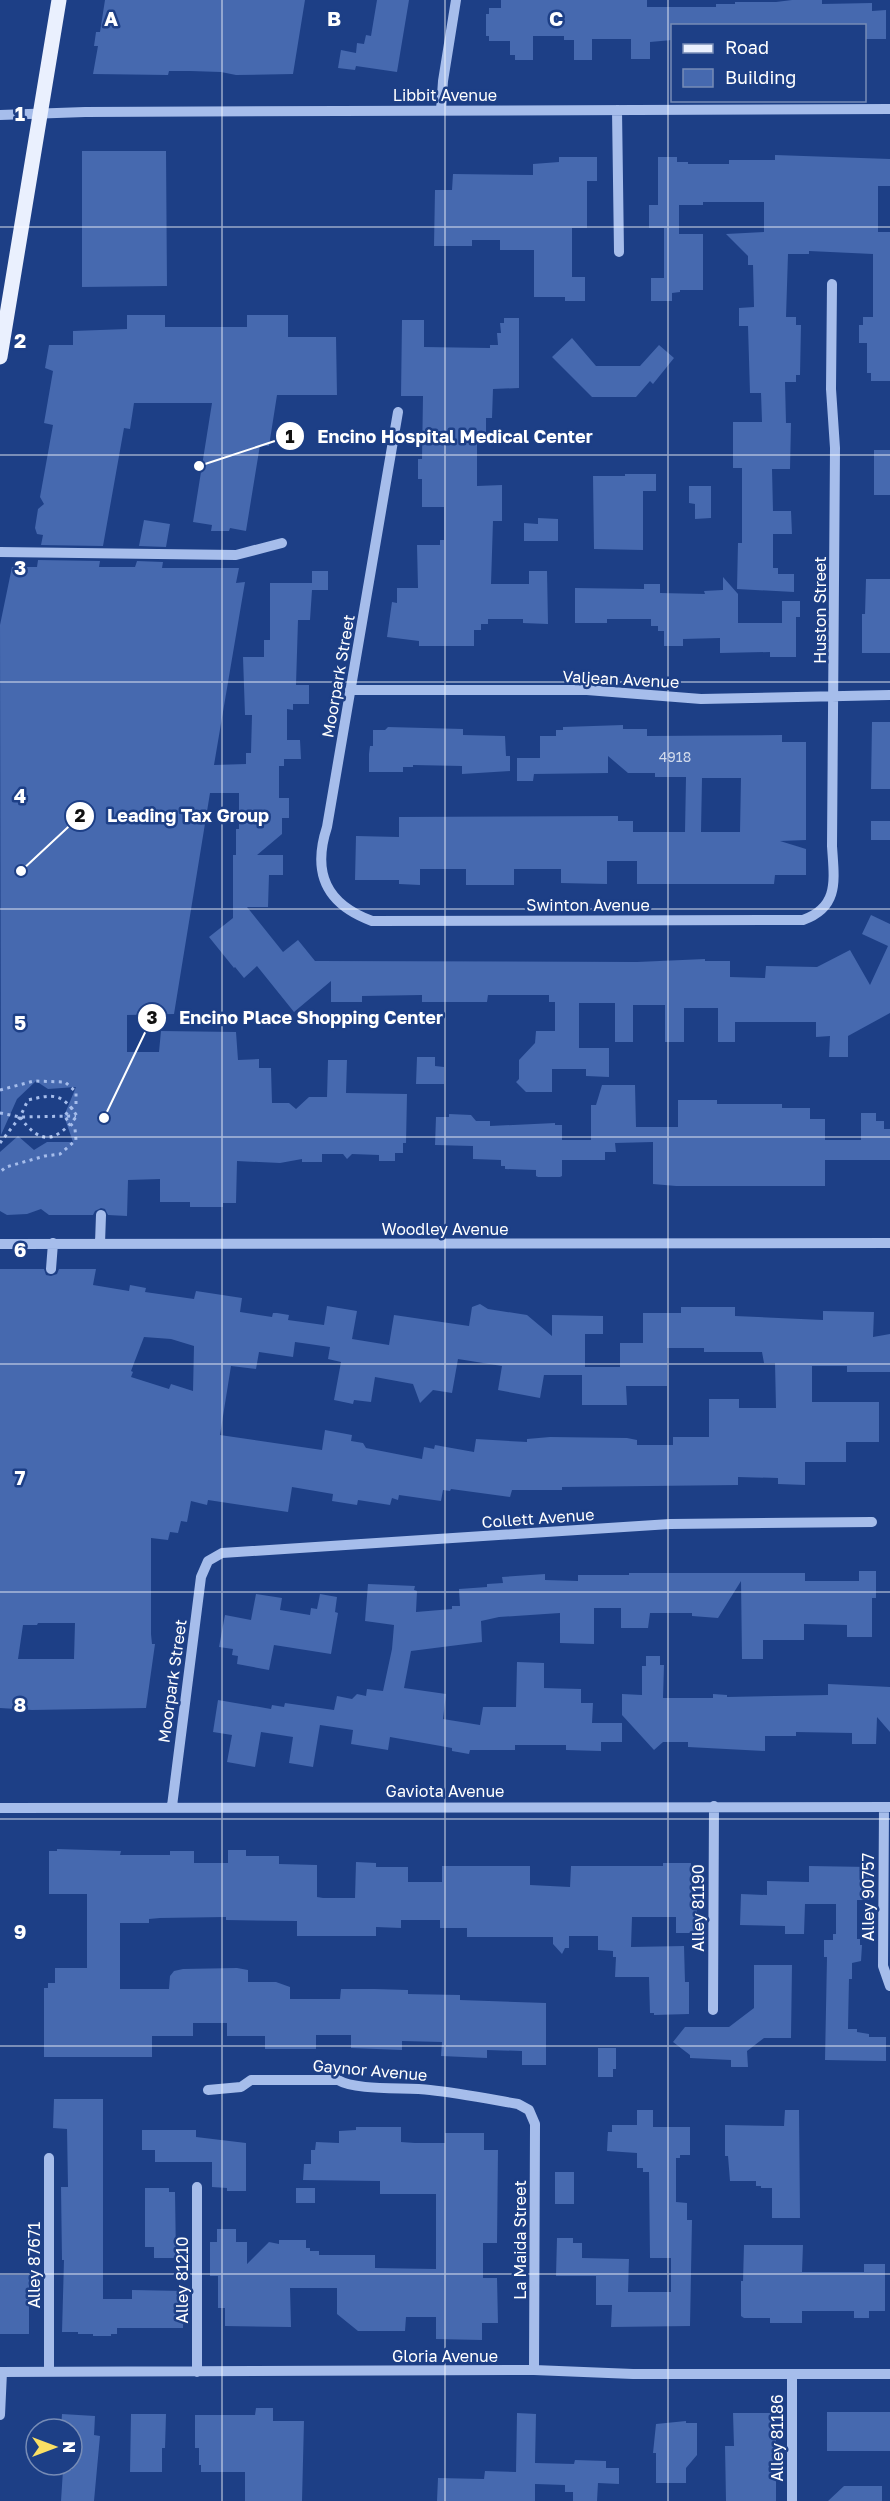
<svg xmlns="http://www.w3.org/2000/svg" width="890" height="2501" viewBox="0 0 890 2501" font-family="'Golos Text',sans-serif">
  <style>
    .building { fill: #4669af; fill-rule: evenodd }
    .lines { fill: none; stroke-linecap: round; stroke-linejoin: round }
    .path { stroke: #a6bdeb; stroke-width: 3; stroke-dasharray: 3 4.5; stroke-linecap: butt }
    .minor { stroke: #a6bdeb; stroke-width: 10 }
    .major { stroke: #eaf0fe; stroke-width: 15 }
    .grid { fill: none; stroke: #fff; stroke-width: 1.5; stroke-opacity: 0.55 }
    .labels { text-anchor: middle; stroke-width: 5; stroke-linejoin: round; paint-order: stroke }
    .number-label { font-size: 14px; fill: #d1daeb }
    .street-label { font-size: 16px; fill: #fff; stroke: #1d3f86 }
    .grid-label { font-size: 20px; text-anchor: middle; font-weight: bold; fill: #fff; stroke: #1d3f86; stroke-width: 5; stroke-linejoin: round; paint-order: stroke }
    .leader { fill: none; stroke: #fff; stroke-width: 2 }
    .callout-dot { fill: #fff; stroke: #1d3f86; stroke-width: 2 }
    .mark-label { font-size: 18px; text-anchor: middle; font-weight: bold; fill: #111 }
    .callout-label { font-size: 18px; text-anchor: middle; font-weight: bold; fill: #fff; stroke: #1d3f86; stroke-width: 5; stroke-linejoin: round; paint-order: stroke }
  </style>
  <rect width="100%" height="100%" fill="#1d3f86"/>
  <!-- building -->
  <path class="building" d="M105,0h200l-12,74 -57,1 -15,-3 -31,-1h-21l-1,4 -75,-1 5,-28h-4l2,-14h4z
    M377,0h32l-12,72 -41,-6 -1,4 -17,-2 3,-18 15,3 1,-10 7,1 2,-9 5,1z
    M501,0h146v7h69v-3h19v-2h41l16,-2h30v4l50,-1v8l14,-1v29h-22v-13h-192v14l-22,2v17h-19v-20h-39v21h-18v-20h-10v-4h-31v24h-18v-5h-5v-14h-21v-5h-3v-22h3v-6h12z
    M82,151h84l1,135 -85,1z
    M775,155l115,4v27h-12v46h12v149h-19v-8h-4v-30h-8v-18h4v-8h10v-63l-64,-3v3h-21l-2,63h10v8h5l-1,50h-4v7h-11l1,41h5l-1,46h-18l1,42h18l1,23h-19v34h5v6h16v18l-57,-3 1,-46h4v-75h-9v-46h29l-1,-29h-11l-2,-67h-9v-18l15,-1 -1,-42h-5v-9l-22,-22 38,-2v-30h-61v3h-24v29h24v56h-23v2l-8,1v8h-21v-23h13v-50h-15v-23h9v-48h19v5h11v2h41v-4h46z
    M559,157h38v24h-10v47h-15v49h13v24h-20v-4h-31v-47h-34v-10h-28v6h-38l1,-56h17l1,-16 80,1v-11l26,-2z
    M127,315h38v12h82v-12h41v22h48l1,58h-60l-8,51 -9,-1 -14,86 -16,-3 -1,3h-18l1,-6 -19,-3 19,-119h-78l-4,26 -6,-1 -21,118 -62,-1 2,-10 -6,-1 -2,-6 3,-19 6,-5 -4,-7 13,-72 -9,-2 9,-52 -8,-3 4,-23h24v-14l54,-2z
    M504,318h15v70l-26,1 -1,29h-6v18l-9,-1v51l25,-1v36h-9l-2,63h38v-13h18l1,53 -25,-1v-4h-35v5h-7v6h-7v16h-55v-5l-32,-4 5,-35 5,1v-15h21l-1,-43h23v-5h4v-33h-22v-28h-4v-20h4l1,-63h-22l1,-76h22v27l66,1v-3h8l-1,-12h4l-1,-10h4z
    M572,338l24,28h44l19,-21 15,13 -21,26 -3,-3 -14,16h-44l-40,-40z
    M874,450h16v45h-16z
    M625,474h31v17h-13v59l-49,-1 -1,-73h32z
    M689,486h22v32l-16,1v-15l-6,-1z
    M538,518l20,1v22h-34v-18l14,1z
    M144,520l26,4 -4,23 -27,-1z
    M38,560l62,1 -1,6h36l2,-6 26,1 -1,6h77l-3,15 9,-1 -31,183 32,-1v-11h5l1,-38h-7l-2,-58h21v-17h6v-57h42v-12h16v19h-16l-2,30h-12l-2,65h13v19h-16v6l-6,-1v31h13l1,19h-17v7h-5v32h10v20h-7v16l-25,21h26v20h-14l-1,32h-21l36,45 15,-12 17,21 322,1 68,-3v2h25v16l35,1 1,-12 51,1 33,-17 20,35 18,-39 -26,-12 9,-19 19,9v89l-42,23v21h-19l1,-21 -14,1v-15h-81v20h-17v-34h-34v34h-19v-37h-32v37h-18v-39h-36v45h30v29l-23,-1v-7h-34v23h-26l-10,-10 3,-3v-19l16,-17 1,-12h19v-29h-6v-7h-61l-1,7h-65v-7l-60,1v6h-31v-21l-37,31 -37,-46 -13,12 -9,-11 -1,1 -25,-31 24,-19v-63h3v-26h3v-36h-29l-36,221 -47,1v37h32l2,-21 75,1 2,28 21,-1v9h12l1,35h17l7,6 13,-12h18l1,-37h19l-1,33 61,1 -1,49h-3v10h-8v8h-16v-6l-27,-1 -5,5 -4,-5h-21v8h-20v-3l-22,4 -43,-2 -1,42h-13v4h-33v-5h-30v-23l-32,1 -1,36 -19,-1 -3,-6 -4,-1 -6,3 -2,4h-44l-8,-6 -14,5 -20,1 -7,-4v-59l18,-16 16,14 13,-8h26l-9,-26 12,-29 -28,2 -12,-8 -19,18 -16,36 -1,-510 12,-58h25z
    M723,577l15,17v29h44v-22h18v16h-4v40h-26v-5l-50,1v-15l-37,1v7h-19v-15h-6v-5h-7v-7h-44v4h-32v-35l69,1v-5h16v9l45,1 -1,-3 19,-1z
    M866,579h24v74h-28v-39h3z
    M872,722h18v67h-19z
    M623,725v4h24v7l135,-1v7h24v98l-26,1 26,8v26h-31l-1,9h-137v-23h-30v23l-46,-1v-14h-47v16h-48v-16h-46v16l-21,-1v-4h-44l1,-44 43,1v-20l219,-1v5h15v11h52l1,-55h-31v-4h-27l-20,-17v17l-74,1 -1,7h-16v-23h23v-22h16v-6h7v-3zM702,778h39l-1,54h-39z
    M388,727l75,2v6l42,1 1,20h4v15l-48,3v-8l-49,-1v2h-10v5h-34v-18l1,-8h3v-16h12z
    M871,821h19v19h-19z
    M417,1057h18v9l9,1v17h-28z
    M602,1085h33l1,42h42v-27h39v4h65v4h28v11h15v21h36v-27h15v8h8v8h6v31h-65v26h-149l-23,-2v-42l-38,1 1,9h-11v8h-43v16l-2,1h-22l-2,-1v-6l-31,-1v-3h-4v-6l-28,-1v-13l-38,-1 1,-28h13v-3l22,1 5,6h14v5l65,-3v2h7v15h29v-35h5z
    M0,1269h44l2,6 5,1 6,-2 2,-5h37l-3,16 36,6 1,-6 16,3 -1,4 49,7 2,-8 46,7 -2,14 32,5 1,-4h4l12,2 -1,5 36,5 3,-19 30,5 -5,28 37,6 5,-30 75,11 3,-19 8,-3 8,5 39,6 25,21v-21l51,1v18h-18v33h35v-24h23v-30h38v-6h54v9l88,4v-9l51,1 -1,25 17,-3v38h-43v-6h-35v36h67v40h-33v20h-41v23l-27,-1v-6l-40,-1v8l-176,2v3h-50l-2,7 -59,-8 -1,2 -7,-1 -2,11 -42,-6 -1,5 -6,-2 -2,7 -32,-5 -1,5 -25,-4 1,-7 -41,-7 -4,25 -80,-12 -1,5 -16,-4 -4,21 -6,-1 -3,12 -8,-1 -2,8 -17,-2v96l1,10h3l-9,64 -114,2 -32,-2zM144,1337l27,2 23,7 -1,45 -22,-7 -2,5 -38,-12 2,-5 -2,-1zM295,1342l35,5 -2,12 13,3 -7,38 19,4 1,-4 17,2 4,-25 38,7 7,19 13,-13 19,3 6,-34 44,7 -4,24 42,8 4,-23h38v30h45l-1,-19h41v-38h37v4h58l2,11h11l1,45h-37v-9h-30v38h-36v8h-36v-5l-10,-2 -77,-1 -23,2v3l-51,-3 -2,13 -39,-7 -1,4 -10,-2 -2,12 -56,-11 -3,-5 -12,-2 1,-6 -27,-5 -3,20 -102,-15 11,-69 25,3 3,-17 34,5zM38,1623h37l-1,36h-56l5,-34h14z
    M859,1571h17v27h-4v39h-25v-12l-43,-1v16h-41v19h-21l-1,-78 -23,37 -26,-2v-3h-42l-2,15h-27v-20h-27v36l-34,-1v-30l-61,4 -18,4 1,21 -71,9 -7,37 42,6 -3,25 37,6 3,-18h33l1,-45 27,1v25l37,1v14h12l-1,20h30v19h-21v9l-35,-1v-5h-51v5h-45l-1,4 -17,-3v-3l-62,-11 -2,13 -37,-6 2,-14 -33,-5 -7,42 -24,-4 4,-26 -32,-5 -6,35 -28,-5 5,-27 -19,-3 5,-32 53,9 1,-4 12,2 1,-4 49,7 3,-14 15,3 5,-5 9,2 1,-7 16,2 9,-42 2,-24 -29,-4 3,-37 47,2 -1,4 3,1 -1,21 36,-3v-3h8l-1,-17 28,-2v-3l16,-1 -1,-6 43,-3v6l33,1v-6h51v-2h176v8h54z
    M256,1594l26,4 -2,12 30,5 1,-7 6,1 3,-15 17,3 -2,15 3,1 -7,41 -57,-9 -5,25 -32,-6 1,-8 -6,-1 1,-6 -14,-2 6,-32 26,5z
    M646,1656h14v9h4l-1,33h50v-4l14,1v2l101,-2v-11l62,3v45l-13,-15 -1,27h-24v-11l-56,-1v4h-31v15l-77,-4v-5h-25l-9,8 -32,-35v-21l20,1v-29h4z
    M57,1849l64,2 -1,4h50v-4h24v12h34v-13h18v6h33v8l38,1v32l6,1h32l1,-36 20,1v4h32v15h34v-16h88v19l40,2 1,-21h92v-3h28v16h4l3,54h-22v-16h-44l-1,30 53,-1 1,36h4v32l-35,1v-2h-4l-1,-36h-34l1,-20h-3v-6l-15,-1v-14h-29v12h-4l-3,6 -9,-10v-7h-86v-9h-27v-8h-39v8l-25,-1v9h-79v-15l-71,-1v-3l-66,1 -11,1v4h-29v66h49l1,-13 4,-5 9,-2 54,-1 11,2v12h28l14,5v12h50l1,-10h34l33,1v4l52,1v5l86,3v62h-24v-14l-35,-1v8l-46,-2 1,-14 -40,-1v9l-51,-2v-13h-35v14h-51v-13h-38v-13h-34v13h-41v21h-108v-69h4v-5h7v-15h32v-74h-38v-43h8z
    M809,1866l60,1v33h-12v39h3v6h2l-1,16 -9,2v16h-3l-1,50h9v3l12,2v3h17v24l-61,-1 2,-103h-3v-17h9v-6h3v-30h-31l-1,30h-19v-8l-45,-1 1,-31 26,1v-14l42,1z
    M754,1965h38l-1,73h-27l-17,13 1,16h-17v-7l-41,-2v-3l-17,-13 12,-15h44l25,-19z
    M598,2048h18v21h-3v8h-15z
    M54,2099h49v200h29v-9l52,1 -1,37h-66v6h-6v2h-18v-2h-15v-2h-16l2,-72h-2l-1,-73h7l-1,-58 -14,-1z
    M637,2110h16v17h37v28h-10v3h-4v44l11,1v17h5l-2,106 -79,1 1,-22h-16v-29h-40l1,-38h16v5h9v15l47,1 -1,33h43v-34h-21l-1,-86h-6v-4h-6v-15l-30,-2 1,-19h4v-7h25z
    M785,2110h14l1,108h-28v-30h-11v-2h-5v-5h-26l-2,-25h-3v-31l59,1z
    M356,2127h45v15l14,1h30v-10h39v17h14l-1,93h-14v35h14l1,45h-16v17l-46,-1v-22h-30l-1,14h-47l-21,-17v-26h-47l1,39 -66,-1v-18h-7v-32h-8v-34h7v-13h19v13h11v22l22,-22 10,2v-4h27v8h4v3h9v4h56v13l61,1v-75h-56v-13l-77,-1 1,-16h7v-14h4l1,-8 23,1v-12l17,-1z
    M142,2130h54v7l50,6v48h-19v-3l-15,-1v-25h-57v-12h-13z
    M555,2172h19v32h-19z
    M145,2188h24v4h6l1,66h-22v-11h-9z
    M296,2188h19v15h-19z
    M744,2245h59l-1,27h62v-8h21v47h-16v7h-15v-7h-52v12h-32v-5h-26l-3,-2v-35h2z
    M0,2275h29v59h-29z
    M256,2408h17v13h31l-2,80h-57v-29h-44v-7h-2v-17h-4v-33h60z
    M827,2412h63v39h-63z
    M517,2413l19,1 -1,49 39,1 1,-4 31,1v7h13v16l-21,-1 -1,18h-24v-9h-8v-7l-30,-1v17h-98l1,-23 46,1 1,-8 31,1z
    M733,2413h43v88h-50l-1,-55h9z
    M62,2414l33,2 -1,19 6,1 -6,65h-33l2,-31h9v-41h-11z
    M131,2414h35l-1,34h-3v24h-32z
    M686,2421v2h11v32l-11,13v15h-30v-30h-3l3,-29z
    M844,2486h38v15h-54z"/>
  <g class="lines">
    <!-- path -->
    <path class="path" d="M0,1090l34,-9 31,1 11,10v12l-12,12 11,13 1,11 -16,14 -15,2 -39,11 -6,5
      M0,1113l20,4 56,-1
      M20,1117c20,28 35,26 56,0
      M0,1143l20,-26 8,-17c26,-6 34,-7 49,16"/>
    <!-- minor -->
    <path class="minor" d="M441,110l2,-29 13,-81
      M617,110l2,142
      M0,115l85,-3 805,-3
      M398,412l-71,415c-15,46 -1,77 45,94l431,-1c37,-13 31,-41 29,-74l3,-398 -4,-59 1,-105
      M0,552l236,3 46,-12
      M350,690h237l114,9 189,-4
      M100,1243l1,-28
      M0,1244l890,-1
      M51,1269l2,-26
      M172,1806l29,-229 7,-16 14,-8 448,-29 202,-2
      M884,1807l-1,159 7,20
      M0,1808l890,-1
      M713,2010l1,-204
      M208,2090l33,-3 10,-7h87c18,11 68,7 92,10 29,3 59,9 88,14l11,6 6,14 -1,246
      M49,2158v213
      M197,2187v185
      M0,2372l534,-2 99,4h257
      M792,2374v127
      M0,2415l2,-43"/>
    <!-- major -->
    <path class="major" d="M0,357l59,-357"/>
  </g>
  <!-- grid -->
  <path class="grid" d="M222,0v2501M445,0v2501M668,0v2501M0,227h890M0,455h890M0,682h890M0,909h890M0,1137h890M0,1364h890M0,1592h890M0,1819h890M0,2046h890M0,2274h890"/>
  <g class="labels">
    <!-- number labels -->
    <g class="number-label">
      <text x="675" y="762">4918</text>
    </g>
    <!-- street labels -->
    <g class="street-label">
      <text x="445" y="101">Libbit Avenue</text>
      <text transform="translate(820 610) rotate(-90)" y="6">Huston Street</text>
      <text transform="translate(338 676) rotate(-80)" y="6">Moorpark Street</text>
      <text transform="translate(621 679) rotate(3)" y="6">Valjean Avenue</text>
      <text x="588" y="911">Swinton Avenue</text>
      <text x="445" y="1235">Woodley Avenue</text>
      <text transform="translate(538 1518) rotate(-4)" y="6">Collett Avenue</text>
      <text transform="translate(172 1681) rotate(-82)" y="6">Moorpark Street</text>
      <text x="445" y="1797">Gaviota Avenue</text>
      <text transform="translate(868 1897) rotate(-90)" y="6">Alley 90757</text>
      <text transform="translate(698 1908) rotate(-90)" y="6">Alley 81190</text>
      <text transform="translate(370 2070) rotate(5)" y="6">Gaynor Avenue</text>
      <text transform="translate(520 2240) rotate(-90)" y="6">La Maida Street</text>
      <text transform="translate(34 2265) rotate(-90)" y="6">Alley 87671</text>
      <text transform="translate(182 2280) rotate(-90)" y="6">Alley 81210</text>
      <text x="445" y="2362">Gloria Avenue</text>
      <text transform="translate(777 2438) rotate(-90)" y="6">Alley 81186</text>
    </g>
  </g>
  <g class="grid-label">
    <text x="111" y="26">A</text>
    <text x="334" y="26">B</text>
    <text x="556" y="26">C</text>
    <text x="20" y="121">1</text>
    <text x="20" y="348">2</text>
    <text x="20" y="575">3</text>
    <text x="20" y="803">4</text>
    <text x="20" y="1030">5</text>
    <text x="20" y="1257">6</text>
    <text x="20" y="1485">7</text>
    <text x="20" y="1712">8</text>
    <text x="20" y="1939">9</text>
  </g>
  <!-- callouts -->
  <path class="leader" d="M199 466L290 436M21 871L80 816M104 1118L152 1018"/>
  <g class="callout-dot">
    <circle cx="199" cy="466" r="6"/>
    <circle cx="21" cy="871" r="6"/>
    <circle cx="104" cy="1118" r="6"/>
    <circle cx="290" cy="436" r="15"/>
    <circle cx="80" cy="816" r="15"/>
    <circle cx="152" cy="1018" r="15"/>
  </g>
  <g class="mark-label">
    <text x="290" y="443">1</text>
    <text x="80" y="822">2</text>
    <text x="152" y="1024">3</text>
  </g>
  <g class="callout-label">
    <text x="455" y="443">Encino Hospital Medical Center</text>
    <text x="188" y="822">Leading Tax Group</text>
    <text x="311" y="1024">Encino Place Shopping Center</text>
  </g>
  <!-- legend -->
  <rect x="671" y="24" width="195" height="78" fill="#1d3f86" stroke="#778cb6" stroke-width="1.5"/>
  <rect x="683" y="44" width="30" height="9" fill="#eaf0fe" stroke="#778cb6" stroke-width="1.5"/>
  <text x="725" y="54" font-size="18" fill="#ffffff">Road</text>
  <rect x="683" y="69" width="30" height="18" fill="#4669af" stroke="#778cb6" stroke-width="1.5"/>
  <text x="725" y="84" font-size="18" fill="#ffffff">Building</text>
  <!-- north arrow -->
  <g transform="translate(54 2447) rotate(90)"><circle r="28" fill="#1d3f86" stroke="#778cb6" stroke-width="1.5"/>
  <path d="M0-4.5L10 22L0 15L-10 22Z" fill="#fae064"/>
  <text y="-9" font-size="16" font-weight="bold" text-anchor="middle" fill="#ffffff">N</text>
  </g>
</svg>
